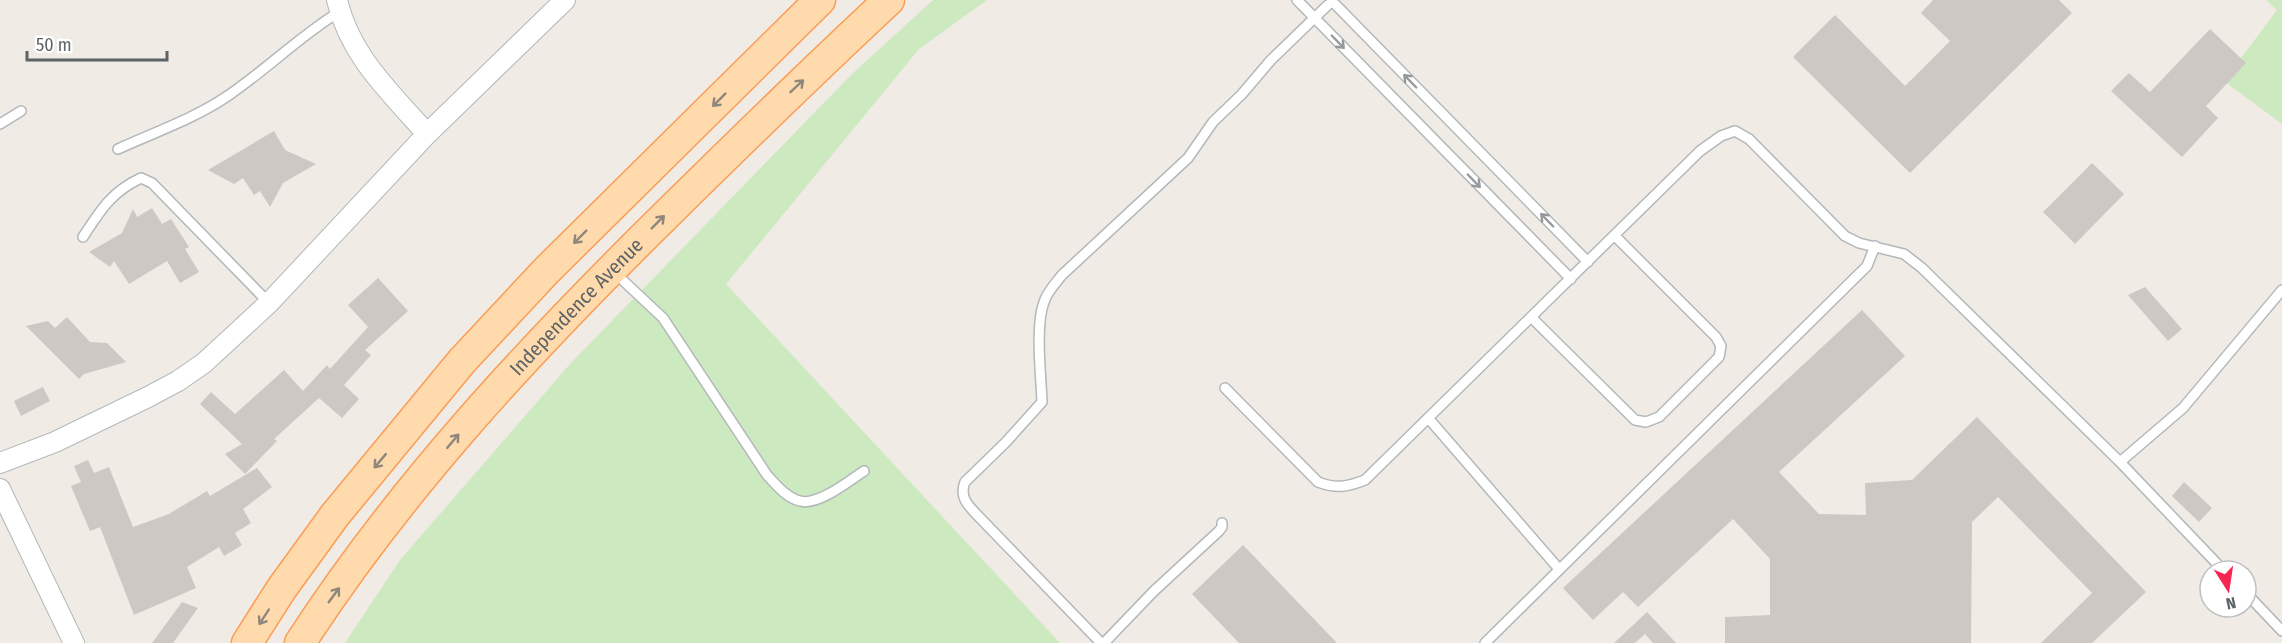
<svg xmlns="http://www.w3.org/2000/svg" width="2282" height="643" viewBox="0 0 2282 643" font-family="'Fira Sans Condensed',sans-serif">
  <style>
    .green { fill: #cce9c0 }
    .building { fill: #cdc8c4 }
    .lines { fill: none; stroke-linecap: round; stroke-linejoin: round }
    .service-casing { stroke: #b3b8bb; stroke-width: 12 }
    .minor-casing { stroke: #b3b8bb; stroke-width: 22 }
    .primary-casing { stroke: #fb9c53; stroke-width: 33 }
    .service { stroke: #fff; stroke-width: 9 }
    .minor { stroke: #fff; stroke-width: 20 }
    .primary { stroke: #ffdaac; stroke-width: 30 }
    .oneway { stroke: #969a9c }
    .oneway2 { stroke: #8e877c }
    .labels { text-anchor: middle; stroke-width: 5; stroke-linejoin: round; paint-order: stroke }
    .street-label { font-size: 20px; fill: #5d6467; stroke: #fff }
  </style>
  <rect width="100%" height="100%" fill="#f0ebe5"/>
  <!-- green -->
  <path class="green" d="M933,0h54l-68,49 -193,235 334,359h-715l55,-83 170,-196 281,-289z
    M2266,0h16v124l-58,-43 53,-71z"/>
  <!-- building -->
  <path class="building" d="M1933,0h126l13,13 -162,160 -117,-116 42,-42 70,71 45,-45 -29,-28z
    M2210,29l36,34 -40,43 12,12 -36,39 -71,-66 18,-18 21,19z
    M274,131l11,19 31,14 -33,19 -13,24 -10,-16 -6,4 -11,-17 -9,6 -26,-14z
    M2092,163l32,31 -49,50 -32,-32z
    M152,208l10,16 9,-5 18,28 -4,2 14,23 -19,11 -13,-22 -38,23 -15,-23 -4,6 -21,-15 33,-19 11,-24 4,8z
    M378,278l30,33 -43,39 6,5 -27,30 15,14 -17,19 -23,-20 -45,41 3,2 -32,33 -20,-20 17,-10 -42,-40 11,-12 24,22 49,-44 19,21 24,-26 3,4 38,-42 -20,-22z
    M2145,287l37,42 -14,12 -40,-46z
    M1862,310l43,46 -126,116 40,42 47,1 -1,-32 47,-3 65,-63 169,175 -54,51h-51l51,-50 -94,-96 -26,25 -1,121h-246v-26l45,-2v-56l-37,-40 -95,88 -15,-15 -30,28 -30,-32z
    M67,317l23,25 17,1 19,19 -42,12 -5,5 -53,-53 22,-5 7,7z
    M43,387l7,14 -29,15 -7,-15z
    M88,460l6,13 15,-6 24,60 36,-13 38,-23 3,5 47,-28 15,19 -29,22 8,14 -16,10 7,12 -18,11 -5,-9 -32,20 9,21 -62,27 -34,-88 -10,4 -19,-45 10,-4 -7,-16z
    M2184,482l28,26 -13,14 -27,-26z
    M1243,545l94,98h-98l-47,-49z
    M182,602l16,6 -25,35h-21z
    M1647,612l29,31h-23l-8,-9 -10,9h-21z"/>
  <g class="lines">
    <!-- service casing -->
    <g class="service-casing">
      <path id="service" d="M1297,0l274,279
        M1331,0l257,262
        M0,124l21,-13
        M118,149c37,-17 78,-31 111,-54 38,-26 71,-59 110,-83
        M83,237c17,-26 28,-45 58,-59l11,5 117,120
        M614,272l49,46 104,157c9,10 20,23 33,26 18,5 49,-20 64,-30
        M1531,317l104,103 11,2 13,-5 60,-60 2,-11 -5,-9 -101,-101
        M1225,388l93,94c18,7 29,5 47,-2l335,-329 21,-15 14,-5 14,8 96,97 14,7 45,11 18,14 198,194 104,109
        M1429,419l130,150
        M2120,462l63,-54 99,-118
        M2246,593l36,38
        M1101,643l-119,-123c-11,-12 -24,-21 -17,-38l41,-40 36,-40c-1,-27 -7,-76 2,-100 3,-10 11,-18 18,-27l126,-117 25,-36 29,-28 29,-34 62,-60
        M1104,643l50,-52 65,-60 3,-4v-4
        M1485,643l382,-377 8,-20"/>
    </g>
    <!-- minor casing -->
    <g class="minor-casing">
      <path id="minor" d="M337,0c13,56 53,92 90,134
        M0,463l55,-21 93,-45 30,-16 26,-18 65,-60 158,-169 138,-134
        M0,489l74,154"/>
    </g>
    <!-- primary casing -->
    <g class="primary-casing">
      <g id="primary">
        <path d="M247,643l35,-55 53,-73 127,-154 85,-91 273,-270"/>
        <path id="s1" d="M300,643c103,-159 233,-297 367,-429 74,-73 147,-144 222,-214"/>
      </g>
    </g>
    <!-- service -->
    <use href="#service" class="service"/>
    <!-- minor -->
    <use href="#minor" class="minor"/>
    <!-- primary -->
    <use href="#primary" class="primary"/>
  </g>
  <!-- one-way arrows -->
  <defs><path id="oneway-shaft" d="M-6 0H5M1.5-3L5.5 0L1.5 3" fill="none" stroke-width="1.6" stroke-linecap="round" stroke-linejoin="round" transform="scale(1.5)"/></defs>
  <g class="oneway">
    <use href="#oneway-shaft" transform="translate(1338 42) rotate(46)"/>
    <use href="#oneway-shaft" transform="translate(1410 81) rotate(-134)"/>
    <use href="#oneway-shaft" transform="translate(1474 181) rotate(46)"/>
    <use href="#oneway-shaft" transform="translate(1547 220) rotate(-134)"/>
  </g>
  <g class="oneway2">
    <use href="#oneway-shaft" transform="translate(797 86) rotate(-43)"/>
    <use href="#oneway-shaft" transform="translate(719 100) rotate(135)"/>
    <use href="#oneway-shaft" transform="translate(658 222) rotate(-45)"/>
    <use href="#oneway-shaft" transform="translate(580 237) rotate(135)"/>
    <use href="#oneway-shaft" transform="translate(453 441) rotate(-50)"/>
    <use href="#oneway-shaft" transform="translate(380 461) rotate(130)"/>
    <use href="#oneway-shaft" transform="translate(334 595) rotate(-54)"/>
    <use href="#oneway-shaft" transform="translate(264 617) rotate(123)"/>
  </g>
  <g class="labels">
    <!-- street labels -->
    <g class="street-label">
      <text dy="7" stroke="none"><textPath href="#s1" startOffset="436">Independence Avenue</textPath></text>
    </g>
  </g>
  <!-- north arrow -->
  <g transform="translate(2228 589) rotate(168)"><circle r="28" fill="#ffffff" stroke="#bec1c2" stroke-width="1.5"/>
  <path d="M0-4.5L10 22L0 15L-10 22Z" fill="#f52652"/>
  <text y="-9" font-size="16" font-weight="bold" text-anchor="middle" fill="#5d6467">N</text>
  </g>
  <!-- scale -->
  <path d="M27 51v9h140v-9" fill="none" stroke="#5d6467" stroke-width="3"/>
  <text x="36" y="51" font-size="18" fill="#5d6467" stroke="#ffffff" stroke-width="4.5" paint-order="stroke">50 m</text>
</svg>
